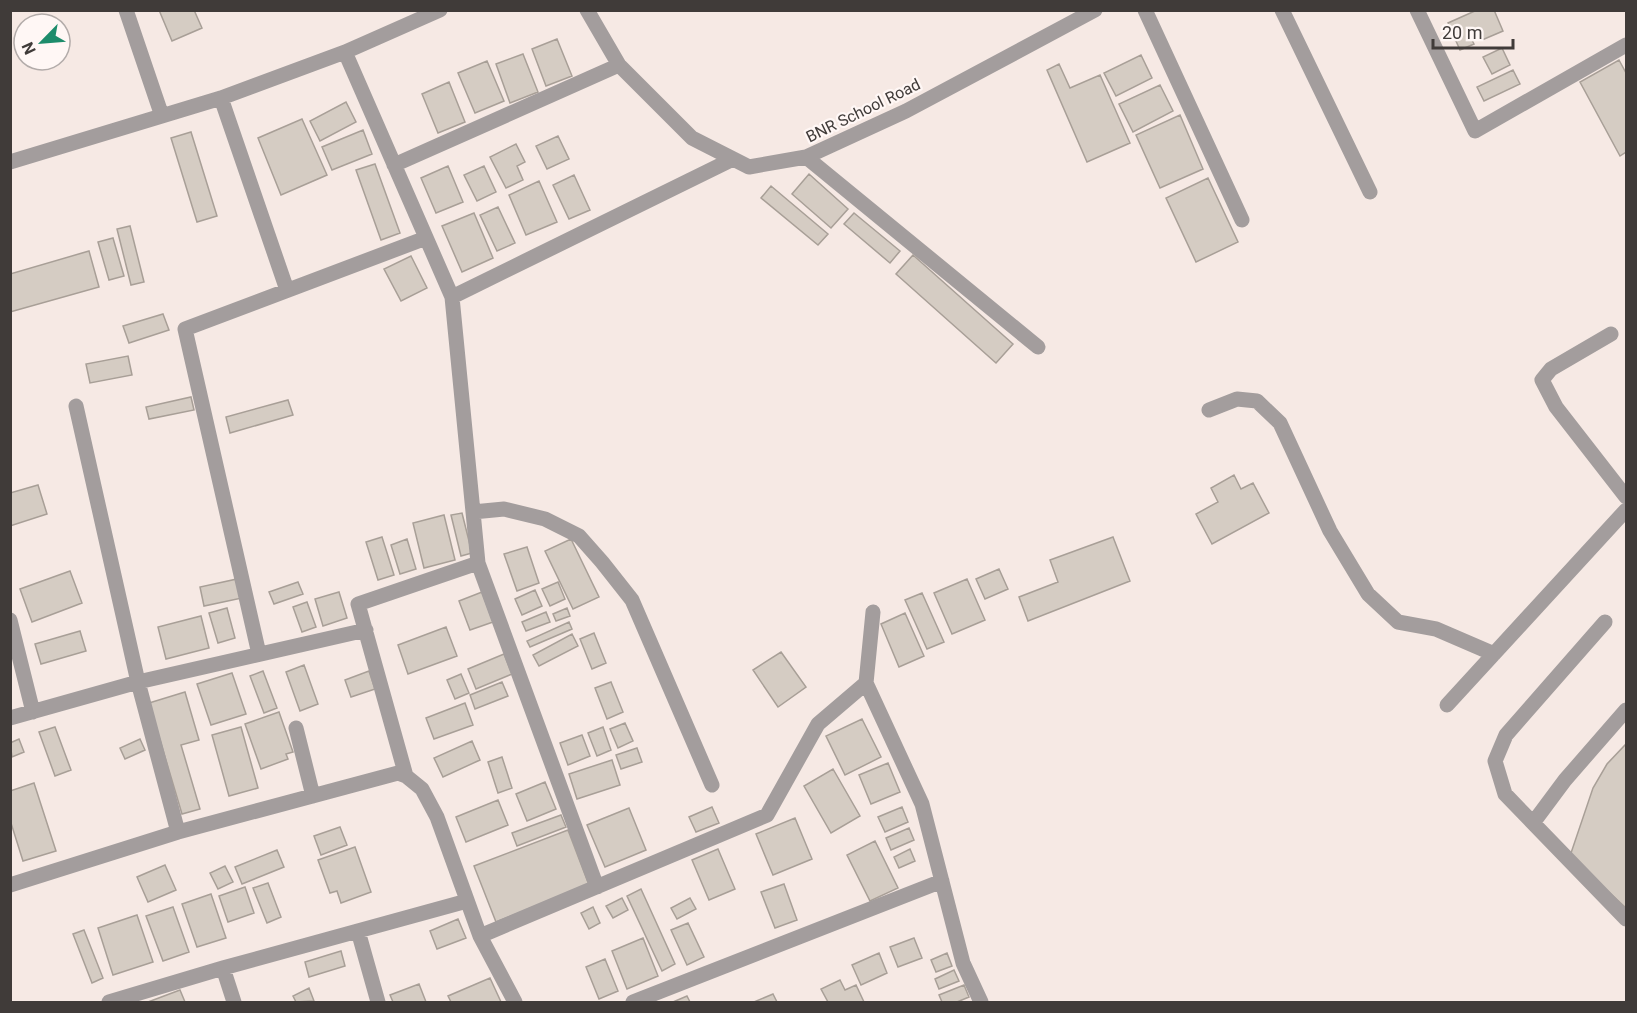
<svg xmlns="http://www.w3.org/2000/svg" width="1637" height="1013" viewBox="0 0 1637 1013" font-family="Roboto,sans-serif">
  <style>
    .building { fill: #d5ccc3; stroke: #a89f97; stroke-width: 1.5 }
    .lines { fill: none; stroke-linecap: round; stroke-linejoin: round }
    .minor { stroke: #a39d9d; stroke-width: 15 }
    .labels { text-anchor: middle; stroke-width: 4.5; stroke-linejoin: round; paint-order: stroke }
    .street-label { font-size: 16px; fill: #403b39; stroke: #fff7f5 }
  </style>
  <rect width="100%" height="100%" fill="#f6e9e4"/>
  <!-- building -->
  <path class="building" d="M159,10h35l8,18 -30,13z
    M1477,10h17l9,21 -21,9 -4,-10 -9,4 5,10 -14,6 -12,-27z
    M557,39l15,37 -26,10 -14,-37z
    M1502,48l8,17 -18,9 -9,-17z
    M523,54l15,38 -28,11 -14,-39z
    M1141,55l11,23 -36,18 -12,-23z
    M1619,60l7,13v79l-6,4 -40,-74z
    M487,61l17,40 -29,12 -17,-40z
    M1059,64l11,24 30,-13 30,68 -43,19 -40,-92z
    M1513,70l7,14 -36,17 -7,-14z
    M449,82l16,40 -27,11 -16,-39z
    M1160,85l13,26 -40,21 -14,-28z
    M346,102l10,20 -36,19 -10,-20z
    M1180,115l23,54 -43,19 -24,-53z
    M302,119l25,56 -46,20 -23,-57z
    M363,130l9,24 -40,16 -10,-23z
    M191,132l26,84 -20,6 -26,-84z
    M558,136l11,23 -22,10 -11,-23z
    M516,144l9,18 -8,4 6,14 -17,8 -16,-31z
    M375,164l25,69 -19,7 -25,-70z
    M448,166l15,36 -27,11 -15,-35z
    M484,166l12,26 -19,9 -13,-26z
    M809,174l39,35 -17,19 -39,-34z
    M574,175l16,35 -21,9 -16,-34z
    M1208,178l30,64 -42,20 -30,-64z
    M539,181l18,41 -31,13 -17,-40z
    M771,186l57,48 -10,11 -57,-47z
    M498,207l17,36 -18,8 -17,-36z
    M474,213l19,45 -31,14 -20,-46z
    M854,213l46,38 -10,12 -46,-39z
    M130,226l14,56 -13,3 -14,-56z
    M113,238l11,38 -15,4 -11,-38z
    M89,251l10,36 -89,25v-38z
    M913,255l100,89 -17,19 -100,-89z
    M411,256l16,32 -26,13 -17,-32z
    M163,314l6,16 -40,13 -6,-17z
    M128,356l4,19 -42,8 -4,-19z
    M191,397l3,13 -45,9 -3,-12z
    M288,400l5,15 -63,18 -4,-16z
    M1234,475l7,14 12,-6 16,30 -57,31 -16,-30 22,-12 -7,-14z
    M38,485l9,29 -37,12v-33z
    M462,513l10,40 -11,3 -10,-41z
    M444,515l11,45 -31,8 -11,-45z
    M382,537l12,38 -16,5 -12,-38z
    M1113,537l17,44 -102,40 -9,-24 39,-15 -8,-22z
    M407,539l9,30 -16,5 -9,-29z
    M571,539l28,58 -26,12 -28,-58z
    M527,547l12,36 -22,8 -13,-37z
    M999,569l9,20 -23,10 -9,-20z
    M70,571l12,32 -50,19 -12,-33z
    M237,579l5,19 -38,8 -4,-19z
    M967,579l18,41 -33,14 -18,-41z
    M298,582l5,12 -29,10 -5,-12z
    M558,582l7,17 -15,7 -8,-17z
    M535,590l7,16 -20,9 -7,-16z
    M339,592l8,26 -24,8 -8,-27z
    M482,592l11,30 -23,8 -11,-29z
    M922,593l22,49 -17,7 -22,-49z
    M307,602l9,25 -14,5 -9,-25z
    M227,608l8,30 -17,5 -9,-30z
    M567,608l3,8 -14,5 -3,-7z
    M546,612l4,10 -24,9 -4,-9z
    M905,613l19,43 -25,11 -18,-43z
    M201,616l8,32 -43,11 -8,-32z
    M569,622l3,7 -42,18 -3,-6z
    M446,627l11,29 -49,18 -10,-29z
    M80,631l6,20 -45,13 -6,-20z
    M594,633l12,30 -14,6 -12,-30z
    M572,634l6,12 -39,20 -6,-11z
    M781,652l25,35 -28,20 -25,-37z
    M504,654l8,20 -36,15 -8,-20z
    M304,665l14,39 -18,7 -14,-39z
    M263,671l14,37 -13,5 -14,-37z
    M369,671l6,18 -24,8 -6,-17z
    M232,673l14,41 -35,11 -14,-41z
    M461,674l8,19 -14,6 -8,-19z
    M502,682l6,14 -33,13 -5,-14z
    M611,682l12,30 -16,7 -12,-31z
    M185,692l14,48 -18,5 19,64 -18,5 -33,-111z
    M465,703l8,22 -39,14 -8,-21z
    M279,712l14,40 -7,2 2,5 -27,10 -16,-45z
    M862,719l19,38 -36,18 -19,-39z
    M625,723l8,18 -15,7 -8,-19z
    M55,727l16,43 -16,6 -16,-44z
    M241,727l17,61 -29,8 -17,-61z
    M603,727l8,23 -14,6 -9,-23z
    M582,735l8,21 -22,9 -8,-22z
    M19,739l5,13 -12,5 -2,-14z
    M140,739l5,11 -20,9 -5,-11z
    M472,741l8,19 -37,17 -9,-19z
    M1626,744v164l-56,-52 23,-68 14,-24z
    M637,748l5,14 -21,7 -5,-14z
    M502,757l10,31 -14,5 -10,-31z
    M612,760l8,25 -43,14 -8,-25z
    M888,763l12,29 -29,12 -12,-29z
    M833,769l27,47 -29,17 -27,-47z
    M545,782l11,27 -29,12 -11,-27z
    M34,783l22,68 -33,10 -13,-41v-29z
    M498,800l10,25 -42,17 -10,-25z
    M712,807l7,16 -23,9 -7,-15z
    M902,807l6,15 -23,10 -7,-15z
    M629,808l17,42 -41,17 -18,-42z
    M561,815l5,12 -49,19 -5,-13z
    M795,818l17,41 -39,16 -17,-41z
    M340,827l7,18 -26,10 -7,-19z
    M909,828l5,12 -23,10 -5,-12z
    M568,830l21,55 -93,37 -22,-56z
    M875,841l23,47 -28,13 -23,-46z
    M355,847l16,45 -30,11 -4,-12 -7,2 -12,-33z
    M718,849l17,40 -26,11 -17,-40z
    M910,849l5,12 -16,7 -5,-11z
    M277,850l7,17 -42,17 -7,-17z
    M165,865l11,25 -28,12 -11,-25z
    M225,866l8,16 -15,7 -8,-16z
    M268,883l13,34 -14,6 -14,-35z
    M784,884l13,36 -22,8 -14,-36z
    M245,887l9,26 -26,9 -9,-26z
    M641,889l34,75 -13,7 -35,-75z
    M211,894l15,44 -29,9 -15,-43z
    M622,898l6,12 -15,8 -7,-12z
    M690,898l6,11 -19,10 -6,-11z
    M173,907l16,45 -26,9 -17,-45z
    M593,907l7,16 -11,6 -8,-16z
    M137,915l16,47 -40,13 -15,-47z
    M458,919l8,19 -29,11 -7,-18z
    M688,923l16,34 -17,8 -16,-35z
    M84,930l19,48 -11,5 -19,-49z
    M643,938l15,38 -31,13 -15,-38z
    M914,938l8,20 -24,9 -8,-20z
    M341,951l4,15 -36,11 -4,-15z
    M879,953l8,20 -26,12 -9,-20z
    M947,953l5,13 -16,6 -5,-12z
    M605,959l13,32 -19,8 -13,-32z
    M954,970l5,11 -20,8 -4,-10z
    M490,978l11,24h-50l-3,-6z
    M840,980l5,10 11,-5 8,17h-36l-7,-13z
    M419,984l7,18h-33l-3,-7z
    M964,985l5,12 -12,5h-15l-3,-7z
    M309,988l5,13 -18,1 -3,-6z
    M180,990l5,12h-37z
    M773,994l4,8h-23z
    M687,996l3,6h-17z"/>
  <g class="lines">
    <!-- minor -->
    <path class="minor" d="M126,10l36,106
      M587,10l32,55 73,73 57,29 57,-10 100,-46 189,-101
      M1145,10l97,210
      M1282,10l88,182
      M1417,10l58,121 151,-86
      M345,52l107,245
      M806,157l232,190
      M10,162l211,-64
      M394,165l225,-100
      M287,290l-66,-192 124,-46 95,-42
      M1611,334l-60,35 -9,11 14,27 70,90
      M76,406l62,276 40,150
      M1209,410l28,-11 20,2 23,22 50,108 38,63 30,28 38,7 58,25
      M473,512l31,-3 41,10 34,17 23,26 30,38 80,185
      M873,612l-7,71 56,121 41,159 18,39
      M10,620l23,92
      M259,654l-74,-325 241,-91
      M1447,705l179,-195
      M1626,710l-61,70 -32,43 93,96
      M10,718l128,-36 228,-52
      M296,728l17,68
      M406,776l-48,-172 120,-41
      M1533,823l-28,-29 -10,-33 11,-26 99,-113
      M10,885l168,-53 220,-59 8,3 16,13 15,28 43,119 35,66
      M597,887l-119,-324 -26,-266 281,-138
      M358,931l20,71
      M480,936l287,-121 51,-91 48,-41
      M223,968l11,34
      M109,1002l114,-34 244,-67
      M633,1002l309,-121"/>
  </g>
  <g class="labels">
    <!-- street labels -->
    <g class="street-label">
      <text transform="translate(863 110) rotate(-26)" y="6">BNR School Road</text>
    </g>
  </g>
  <!-- border -->
  <rect width="1637" height="1013" fill="none" stroke="#403b39" stroke-width="24"/>
  <!-- north arrow -->
  <g transform="translate(42 42) rotate(245)"><circle r="28" fill="#fff7f5" stroke="#b3acaa" stroke-width="1.5"/>
  <path d="M0-4.5L10 22L0 15L-10 22Z" fill="#1d8c6b"/>
  <text y="-9" font-size="16" font-weight="bold" text-anchor="middle" fill="#403b39">N</text>
  </g>
  <!-- scale -->
  <path d="M1433 39v9h80v-9" fill="none" stroke="#403b39" stroke-width="3"/>
  <text x="1442" y="39" font-size="18" fill="#403b39" stroke="#fff7f5" stroke-width="4.5" paint-order="stroke">20 m</text>
</svg>
